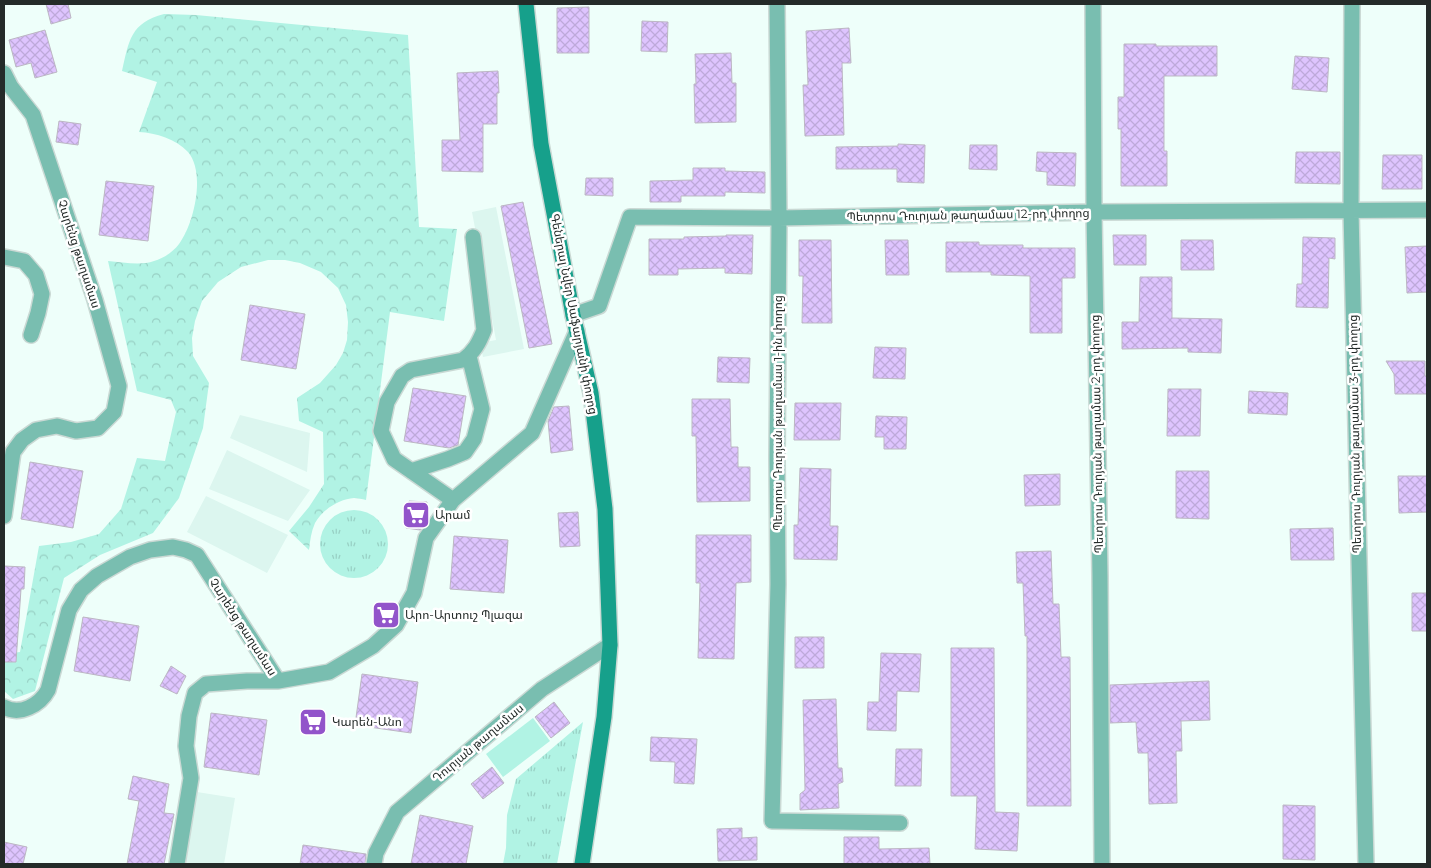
<svg xmlns="http://www.w3.org/2000/svg" width="1431" height="868" viewBox="0 0 1431 868" font-family="Montserrat,'Noto Sans Armenian',sans-serif">
  <style>
    .built { fill: #dcf6ef }
    .grass { fill: url(#grass-tufts) }
    .forest { fill: url(#forest-crowns) }
    .pitch { fill: #b1f3e4 }
    .building { fill: url(#building-cross-hatch); stroke: #bcb7c3 }
    .lines { fill: none; stroke-linecap: round; stroke-linejoin: round }
    .street-casing { stroke: #cad9d4; stroke-width: 18 }
    .secondary-casing { stroke: #cad9d4; stroke-width: 18 }
    .street { stroke: #79beb0; stroke-width: 15 }
    .secondary { stroke: #16a08b; stroke-width: 15 }
    .labels { text-anchor: middle; stroke-width: 5; stroke-linejoin: round; paint-order: stroke }
    .street-label { font-size: 12px; fill: #242b29; stroke: #fff }
    .poi-label { font-size: 12px; fill: #242b29; stroke: #fff; text-anchor: start }
  </style>
  <defs>
    <pattern id="grass-tufts" width="24" height="20" patternUnits="userSpaceOnUse" patternTransform="scale(1.25)"><rect width="24" height="20" fill="#b1f3e4"/><path d="M3 7l-1-3M5 7V3M7 7l1-3M15 17l-1-3M17 17v-4M19 17l1-3" fill="none" stroke="#98d0c4"/></pattern>
    <pattern id="forest-crowns" width="20" height="18" patternUnits="userSpaceOnUse" patternTransform="scale(1.25)"><rect width="20" height="18" fill="#b1f3e4"/><path d="M2 6a3 3 0 1 1 6 0M12 15a3 3 0 1 1 6 0" fill="none" stroke="#98d0c4"/></pattern>
    <pattern id="building-cross-hatch" width="8" height="8" patternUnits="userSpaceOnUse" patternTransform="scale(1.25)"><rect width="8" height="8" fill="#dec4fe"/><path d="M0 0l8 8M0 8l8-8" fill="none" stroke="#bea9da"/></pattern>
  </defs>
  <rect width="100%" height="100%" fill="#eefffa"/>
  <!-- built -->
  <path class="built" d="M496,207l28,142 -41,8 -3,-14 16,-3 -24,-128z
    M240,415l70,18 -3,39 -77,-34z
    M227,450l83,40 -22,31 -79,-32z
    M206,496l82,39 -21,38 -80,-41z
    M197,792l38,6 -11,66h-39z"/>
  <!-- grass -->
  <path class="grass" d="M320 544a34 34 0 1 1 68 0a34 34 0 1 1-68 0Z
    M583,722l-26,142h-54l3,-16 1,-33 9,-36z"/>
  <!-- forest -->
  <path class="forest" d="M164,14l32,1 212,20 11,192 38,2 -13,92 -54,-9 -24,188c-4,-1 -8,-2 -12,-2 -15,1 -32,12 -39,25 -4,9 -5,18 -6,27l-20,-19 20,-24 15,-23 -1,-52 -24,-11 -2,-23 23,-15 16,-18 7,-12 4,-13 1,-18 -2,-17 -8,-17 -17,-16 -21,-9 -15,-3h-17l-27,7 -23,15 -16,19 -7,20 -3,17 1,18 16,27 -6,45 -24,70 -26,35 -53,22 -36,23 -29,113 -22,8 -9,-8v-37l16,-2 19,-106 32,-4 28,-8 22,-25 16,-51 28,3 11,-49 -5,-12 -34,-9 -29,-130c15,1 32,5 46,0 10,-3 19,-9 25,-17 15,-20 27,-71 9,-92 -12,-13 -32,-19 -49,-20l18,-50 -35,-11c7,-30 8,-48 42,-57z"/>
  <!-- pitch -->
  <path class="pitch" d="M533,718l17,23 -47,36 -17,-23z"/>
  <!-- building -->
  <path class="building" d="M46,4h22l3,14 -20,6z
    M589,7v46h-32v-45z
    M642,21l26,1 -1,30 -26,-1z
    M849,28l2,35h-9l2,72 -39,1 -2,-51h5l-2,-54z
    M45,30l12,42 -22,6 -4,-15 -15,4 -7,-27z
    M1124,44h32v2h61v30h-53v75h3v35h-46v-57h-3v-32h6z
    M731,53l1,30h4v39l-41,1 -1,-39h2l-1,-30z
    M1295,56l34,2 -2,34 -35,-3z
    M498,71l1,22h-2v31h-14v48l-41,-1v-31h18l-3,-67z
    M59,121l22,3 -3,21 -22,-3z
    M898,144l27,1 -1,38 -27,-1v-13h-61v-22l62,-1z
    M970,145h27v25l-28,-1z
    M1037,152l39,1 -1,33 -28,-1v-13l-11,-1z
    M1296,152h44v32l-45,-1z
    M1383,155h39v34h-40z
    M693,168h32v3l40,1v21l-40,-1v4h-44v6h-31v-21l43,-1z
    M586,178h27v18l-28,-1z
    M106,181l48,5 -6,55 -49,-6z
    M523,202l29,142 -23,4 -28,-142z
    M726,235h27l-1,39 -27,-1v-5l-47,1v6h-29v-36h35v-2l42,-1z
    M1113,235h33v30h-32z
    M1303,237l32,1v21l-6,-1 -1,50 -32,-1 1,-23h5z
    M799,240h32l1,83h-30l1,-47h-4z
    M885,240h23l1,35h-23z
    M1181,240h32l1,30h-33z
    M946,242h33v3h44v3h52v30h-13v55h-32v-57l-39,-1v-3h-45z
    M1427,246v46l-20,1 -2,-46z
    M1140,277h32v41l50,1 -1,34 -33,-1v-4l-66,1v-27h17z
    M250,305l55,9 -9,55 -55,-9z
    M875,347l31,1 -1,31 -32,-1z
    M718,357l32,1 -1,25 -32,-1z
    M1386,361h39v15h2v18h-32l-1,-20z
    M413,388l53,8 -8,49 -9,3 -45,-7z
    M1168,389h33l-1,47h-33z
    M1249,391l39,2 -1,22 -39,-2z
    M692,399h38l1,48h7v20h12v34l-53,1 -1,-66h-4z
    M795,403h46l-1,37h-46z
    M569,406l4,44 -22,3 -3,-32 6,-14z
    M876,416l31,1 -1,32h-22v-12h-9z
    M30,462l53,9 -10,57 -52,-9z
    M800,468l31,1 -1,57h8l-1,34 -43,-1v-34h4z
    M1176,471h33v48l-33,-1z
    M1060,474v31l-35,1 -1,-31z
    M1398,476h29v36l-28,1z
    M409,501l18,1 -3,22 -4,6 -14,-2z
    M578,512l2,34 -20,1 -2,-34z
    M1333,528l1,32h-43l-1,-31z
    M696,535h55v47l-15,1 -2,76 -36,-1 2,-75h-4z
    M454,536l54,4 -4,53 -54,-4z
    M1051,551l2,53h6l2,53h9l1,149h-44v-170h-2l-2,-53h-6l-1,-31z
    M4,566l21,1 -1,22h-3l-5,73h-12z
    M1412,593h15v38h-15z
    M83,617l56,9 -9,55 -56,-10z
    M795,637h29v31h-29z
    M951,648h43l1,164 24,1 -2,38 -42,-2 2,-53h-26z
    M881,653l40,1 -2,38 -22,-1 -1,40 -29,-1 1,-28h11z
    M171,666l15,10 -9,18 -17,-8z
    M362,674l56,8 -7,51 -56,-8z
    M1209,681l1,39 -29,1 1,30h-6l1,52 -28,1 -1,-51h-10l-2,-31 -26,1v-38z
    M836,699l2,69h4l1,14 -5,2 1,24 -39,2v-16l5,-4 -2,-90z
    M554,702l16,21 -19,15 -16,-21z
    M211,713l56,7 -8,55 -55,-8z
    M651,737l46,2 -3,45 -20,-1 1,-21 -25,-1z
    M896,749h26l-1,37h-26z
    M492,767l12,16 -21,16 -12,-15z
    M133,776l36,8 -5,29 10,1 -10,50h-37l12,-63 -11,-2z
    M1283,805l32,1v54l-32,-1z
    M420,815l53,11 -7,38h-55z
    M742,828v10l15,-1v23l-39,1 -1,-32z
    M844,837h35v12l50,-1 1,16h-86z
    M4,842l23,5 -4,17h-19z
    M303,845l63,9 -1,10h-65z"/>
  <g class="lines">
    <!-- street casing -->
    <g class="street-casing">
      <path id="street" d="M777,4l2,214 -2,240 1,126 -6,237 128,2
        M1093,4l1,208 6,364 2,288
        M1352,4l-1,207 15,653
        M4,73l7,14 22,28 62,185 24,86 -5,26 -16,16 -22,3 -19,-5 -21,4 -14,10 -9,12 -9,64
        M4,257l20,4 12,14 6,19 -4,19 -7,22
        M573,315l26,-9 31,-89 149,1 315,-6 333,-2
        M411,471l37,-12 17,-7 9,-13 8,-30 -13,-53
        M453,500l-59,-41 -13,-28 6,-29 15,-26 9,-6 52,-10c11,-8 16,-17 21,-30l-11,-93
        M4,707c16,9 36,-2 44,-17l21,-80 12,-20 16,-14 33,-19 20,-7 23,-3 13,3 11,5 81,126
        M177,864l14,-86 -5,-32 3,-30 6,-23 11,-9 41,-3h31l51,-9 44,-26 23,-21 18,-32 12,-55 27,-38 79,-67 45,-102
        M374,864l2,-11 21,-41 145,-123 68,-44"/>
    </g>
    <!-- secondary casing -->
    <g class="secondary-casing">
      <path id="secondary" d="M526,4l15,140 32,171 18,78 14,116 5,136 -6,72 -22,147"/>
    </g>
    <!-- street -->
    <use href="#street" class="street"/>
    <!-- secondary -->
    <use href="#secondary" class="secondary"/>
  </g>
  <!-- icons -->
  <defs>
    <g id="supermarket-square" transform="scale(1.4375)"><rect x="-9" y="-9" width="18" height="18" rx="4" fill="#9254ca" stroke="#fff"/><path d="M-6-5.5h2.5l.6 2H6L4.5 2H-2.5L-4.4-4H-6ZM-1.5 3.2a1.3 1.3 0 1 0 .1 0ZM3 3.2a1.3 1.3 0 1 0 .1 0Z" fill="#fff"/></g>
  </defs>
  <g fill-rule="evenodd">
    <use href="#supermarket-square" x="416" y="515"/>
    <use href="#supermarket-square" x="386" y="615"/>
    <use href="#supermarket-square" x="313" y="722"/>
  </g>
  <g class="labels">
    <!-- street labels -->
    <g class="street-label">
      <text transform="translate(968 215) rotate(-1)" y="4">Պետրոս Դուրյան թաղամաս 12-րդ փողոց</text>
      <text transform="translate(79 254) rotate(72)" y="4">Չարենց թաղամաս</text>
      <text transform="translate(574 314) rotate(79)" y="4">Գեներալ Նվեր Սաֆարյանի փողոց</text>
      <text transform="translate(778 413) rotate(-90)" y="4">Պետրոս Դուրյան թաղամաս 1-ին փողոց</text>
      <text transform="translate(1097 434) rotate(-91)" y="4">Պետրոս Դուրյան թաղամաս 2-րդ փողոց</text>
      <text transform="translate(1355 434) rotate(-91)" y="4">Պետրոս Դուրյան թաղամաս 3-րդ փողոց</text>
      <text transform="translate(243 627) rotate(57)" y="4">Չարենց թաղամաս</text>
      <text transform="translate(478 743) rotate(-40)" y="4">Դուրյան թաղամաս</text>
    </g>
    <!-- poi labels -->
    <g class="poi-label">
      <text x="435" y="519">Արամ</text>
      <text x="405" y="619">Արո-Արտուշ Պլազա</text>
      <text x="332" y="726">Կարեն-Անո</text>
    </g>
  </g>
  <!-- border -->
  <rect width="1431" height="868" fill="none" stroke="#242b29" stroke-width="10"/>
</svg>
